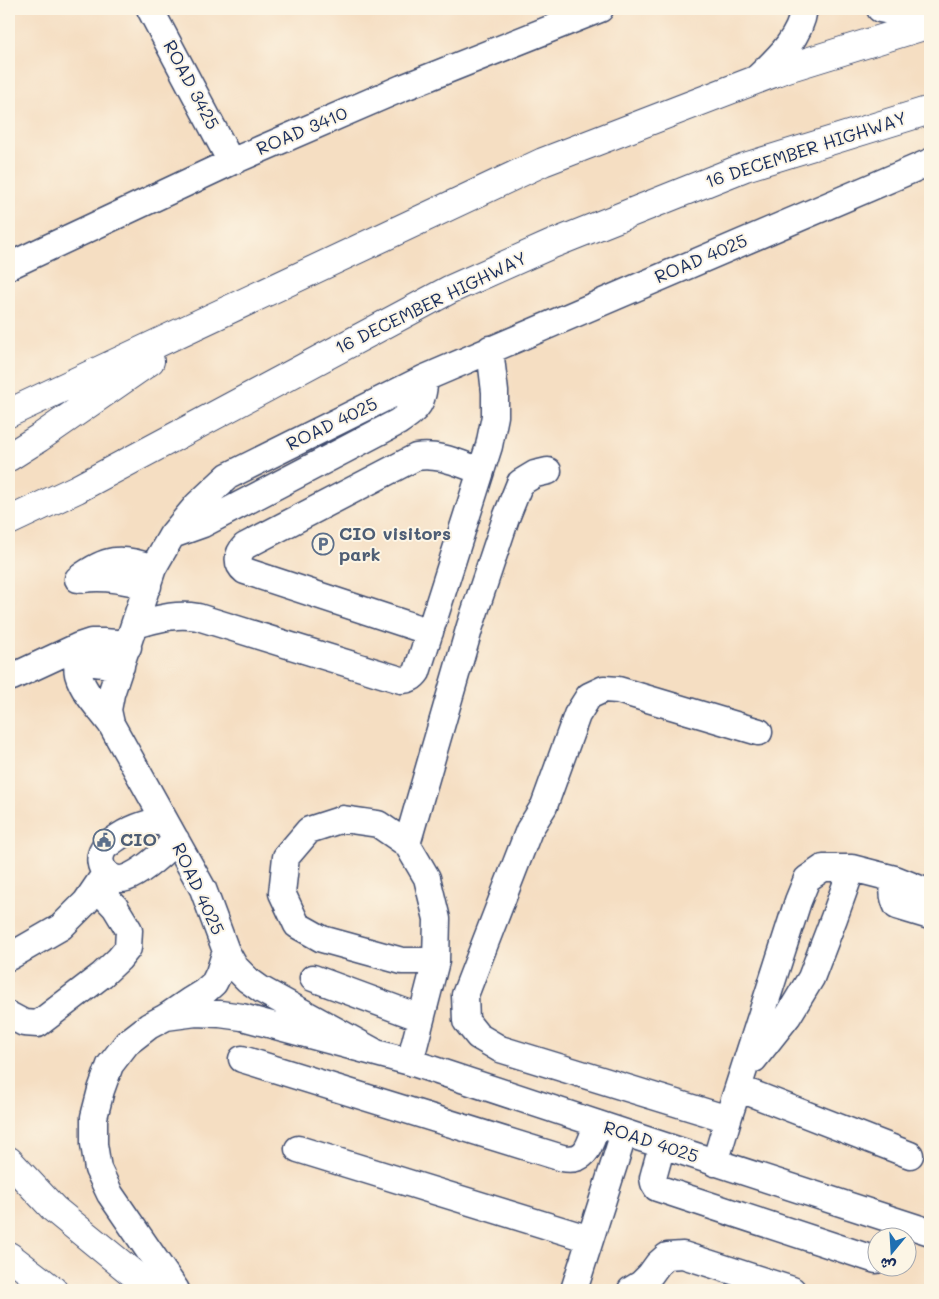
<svg xmlns="http://www.w3.org/2000/svg" width="939" height="1299" viewBox="0 0 939 1299" font-family="Mali,'Playpen Sans Arabic',sans-serif">
  <style>
    .lines { fill: none; stroke-linecap: round; stroke-linejoin: round }
    .minor-casing { stroke: #3c496d; stroke-width: 29 }
    .major-casing { stroke: #3c496d; stroke-width: 30 }
    .minor { stroke: #fff; stroke-width: 26 }
    .major { stroke: #fff; stroke-width: 28 }
    .labels { text-anchor: middle; stroke-width: 4; stroke-linejoin: round; paint-order: stroke }
    .street-label { font-size: 18px; fill: #1b2f5e; stroke: #fcf5e5 }
    .service-label { font-size: 18px; font-weight: bold; fill: #4e5e75; stroke: #fcf5e5; text-anchor: start }
  </style>
  <rect width="100%" height="100%" fill="#fcf5e5"/>
  <filter id="ink" filterUnits="userSpaceOnUse"><feTurbulence type="fractalNoise" baseFrequency=".02" numOctaves="2"/><feDisplacementMap in="SourceGraphic" scale="10" xChannelSelector="R" yChannelSelector="G"/><feConvolveMatrix kernelMatrix="1 2 1 2 8 2 1 2 1" color-interpolation-filters="sRGB"/></filter>
  <filter id="wash" filterUnits="userSpaceOnUse"><feTurbulence type="fractalNoise" baseFrequency=".0096" numOctaves="4" result="noise"/><feDisplacementMap in="SourceGraphic" scale="20" xChannelSelector="R" yChannelSelector="G"/><feGaussianBlur stdDeviation="1.12" result="paint"/><feColorMatrix in="noise" values="0 0 0 0 0 0 0 0 0 0 0 0 0 0 0 0 0 1.4 0 .05"/><feComposite in="paint" operator="in"/></filter>
  <g filter="url(#wash)">
    <rect width="100%" height="100%" fill="#f5dec2"/>
  </g>
  <g filter="url(#ink)">
    <g class="lines">
      <!-- minor casing -->
      <g class="minor-casing">
        <path id="minor" d="M150,9l81,153
          M880,9l50,10
          M755,80c21,-20 45,-41 49,-71
          M9,266l222,-104 171,-74 198,-79
          M175,534l28,-10 195,-102c22,-15 24,-18 27,-44
          M78,579c28,-21 42,-23 75,-11
          M84,579c22,-3 43,2 64,7
          M135,625c23,-6 39,-12 63,-8l203,63c7,0 12,-2 16,-8l72,-226 6,-30v-24l-5,-43
          M430,632l-185,-61c-9,-7 -8,-17 0,-25l171,-89c23,-4 44,7 65,14
          M79,646c-1,9 -3,19 -1,28 5,18 22,35 33,50
          M77,661l44,5
          M12,677l67,-31 12,-4h12l13,1 12,4
          M164,820c-19,3 -34,8 -50,20 -4,3 -9,6 -11,10 -9,16 7,33 23,28 17,-6 37,-25 50,-38
          M407,844l63,-218 36,-108 14,-35 15,-9 13,-3
          M895,879c-2,11 -3,17 2,27l33,10
          M9,957l52,-30 25,-25 19,-28
          M313,978l108,40
          M9,1015l15,8 14,1 64,-49 17,-16 9,-11 1,-18 -14,-23 -18,-19
          M166,1017l30,-4 24,1 22,3 168,45 252,83 268,87
          M373,1051l-111,-61 -14,-10 -13,-13 -9,-16 -23,-62 -92,-165 -3,-14 3,-16 42,-126 19,-33 25,-30 31,-29 197,-98 505,-216
          M242,1059l320,99c26,5 28,-15 35,-34
          M754,1059l34,-43 23,-38 23,-60 18,-50
          M410,1062l26,-101 1,-42 -10,-41 -20,-34 -29,-20 -35,-5 -34,11 -23,27 -4,36 15,32 25,14 80,22h34
          M738,1088l172,67
          M728,1119l70,-218 9,-22 16,-11h29l43,11 35,14
          M662,1145l-9,33 1,5 3,5 219,72
          M298,1149l292,90
          M715,1163l13,-44 -228,-70 -22,-13 -12,-15 -1,-26 64,-165 15,-24 33,-91 12,-19 15,-7 14,1 141,42
          M176,1290l-66,-96 -12,-25 -4,-25v-27l7,-27 9,-25 17,-22 22,-17 17,-9 25,-17 13,-8 10,-9 5,-10 7,-22
          M574,1290l50,-157
          M631,1290l10,-6 9,-9 8,-11 9,-8 16,-1 109,35"/>
      </g>
      <!-- major casing -->
      <g class="major-casing">
        <path id="major" d="M9,413l534,-251 241,-93 146,-45
          M9,457l30,-19 111,-77
          M9,521l68,-32 372,-199 101,-45 195,-78 185,-57
          M9,1161l45,48 99,81
          M9,1256l44,34"/>
      </g>
      <!-- minor -->
      <use href="#minor" class="minor"/>
      <!-- major -->
      <use href="#major" class="major"/>
    </g>
  </g>
  <!-- icons -->
  <defs>
    <g id="parking-ring" transform="scale(1.125)"><circle r="9.5" fill="#fcf5e5" stroke="#5c6f8a" stroke-width="1.5"/><path d="M-3.5-5.5H1a3.5 3.5 0 0 1 0 7H-1V5.5H-3.5ZM-1-3.4V-.6H.8a1.4 1.4 0 0 0 0-2.8Z" fill="#5c6f8a"/></g>
    <g id="civic-ring" transform="scale(1.125)"><circle r="9.5" fill="#fcf5e5" stroke="#5c6f8a" stroke-width="1.5"/><path d="M-.6-6.5H3V-4.5H.6V-3L4-1V1h2V6H-6V1h2V-1L-.6-3ZM-1.2 2.5V6h2.4V2.5Z" fill="#5c6f8a"/></g>
  </defs>
  <g fill-rule="evenodd">
    <use href="#parking-ring" x="323" y="544"/>
    <use href="#civic-ring" x="104" y="840"/>
  </g>
  <g class="labels">
    <!-- street labels -->
    <g class="street-label">
      <text transform="translate(191 85) rotate(62)" y="6">ROAD 3425</text>
      <text transform="translate(302 131) rotate(-23)" y="6">ROAD 3410</text>
      <text transform="translate(806 150) rotate(-18)" y="6">16 DECEMBER HIGHWAY</text>
      <text transform="translate(701 259) rotate(-23)" y="6">ROAD 4025</text>
      <text transform="translate(431 303) rotate(-26)" y="6">16 DECEMBER HIGHWAY</text>
      <text transform="translate(332 424) rotate(-26)" y="6">ROAD 4025</text>
      <text transform="translate(198 889) rotate(65)" y="6">ROAD 4025</text>
      <text transform="translate(651 1142) rotate(18)" y="6">ROAD 4025</text>
    </g>
    <!-- service labels -->
    <g class="service-label">
      <text x="339" y="540">CIO visitors<tspan x="339" dy="21">park</tspan></text>
      <text x="120" y="846">CIO</text>
    </g>
  </g>
  <!-- margin -->
  <rect width="939" height="1299" fill="none" stroke="#fcf5e5" stroke-width="30"/>
  <!-- north arrow -->
  <g transform="translate(892 1252) rotate(198)"><circle r="24" fill="#fcf5e5" stroke="#a2a6af"/>
  <path d="M0-4L9 19L0 12L-9 19Z" fill="#1f6fb2"/>
  <text y="-8" font-size="14" font-weight="bold" text-anchor="middle" fill="#1b2f5e">ش</text>
  </g>
</svg>
